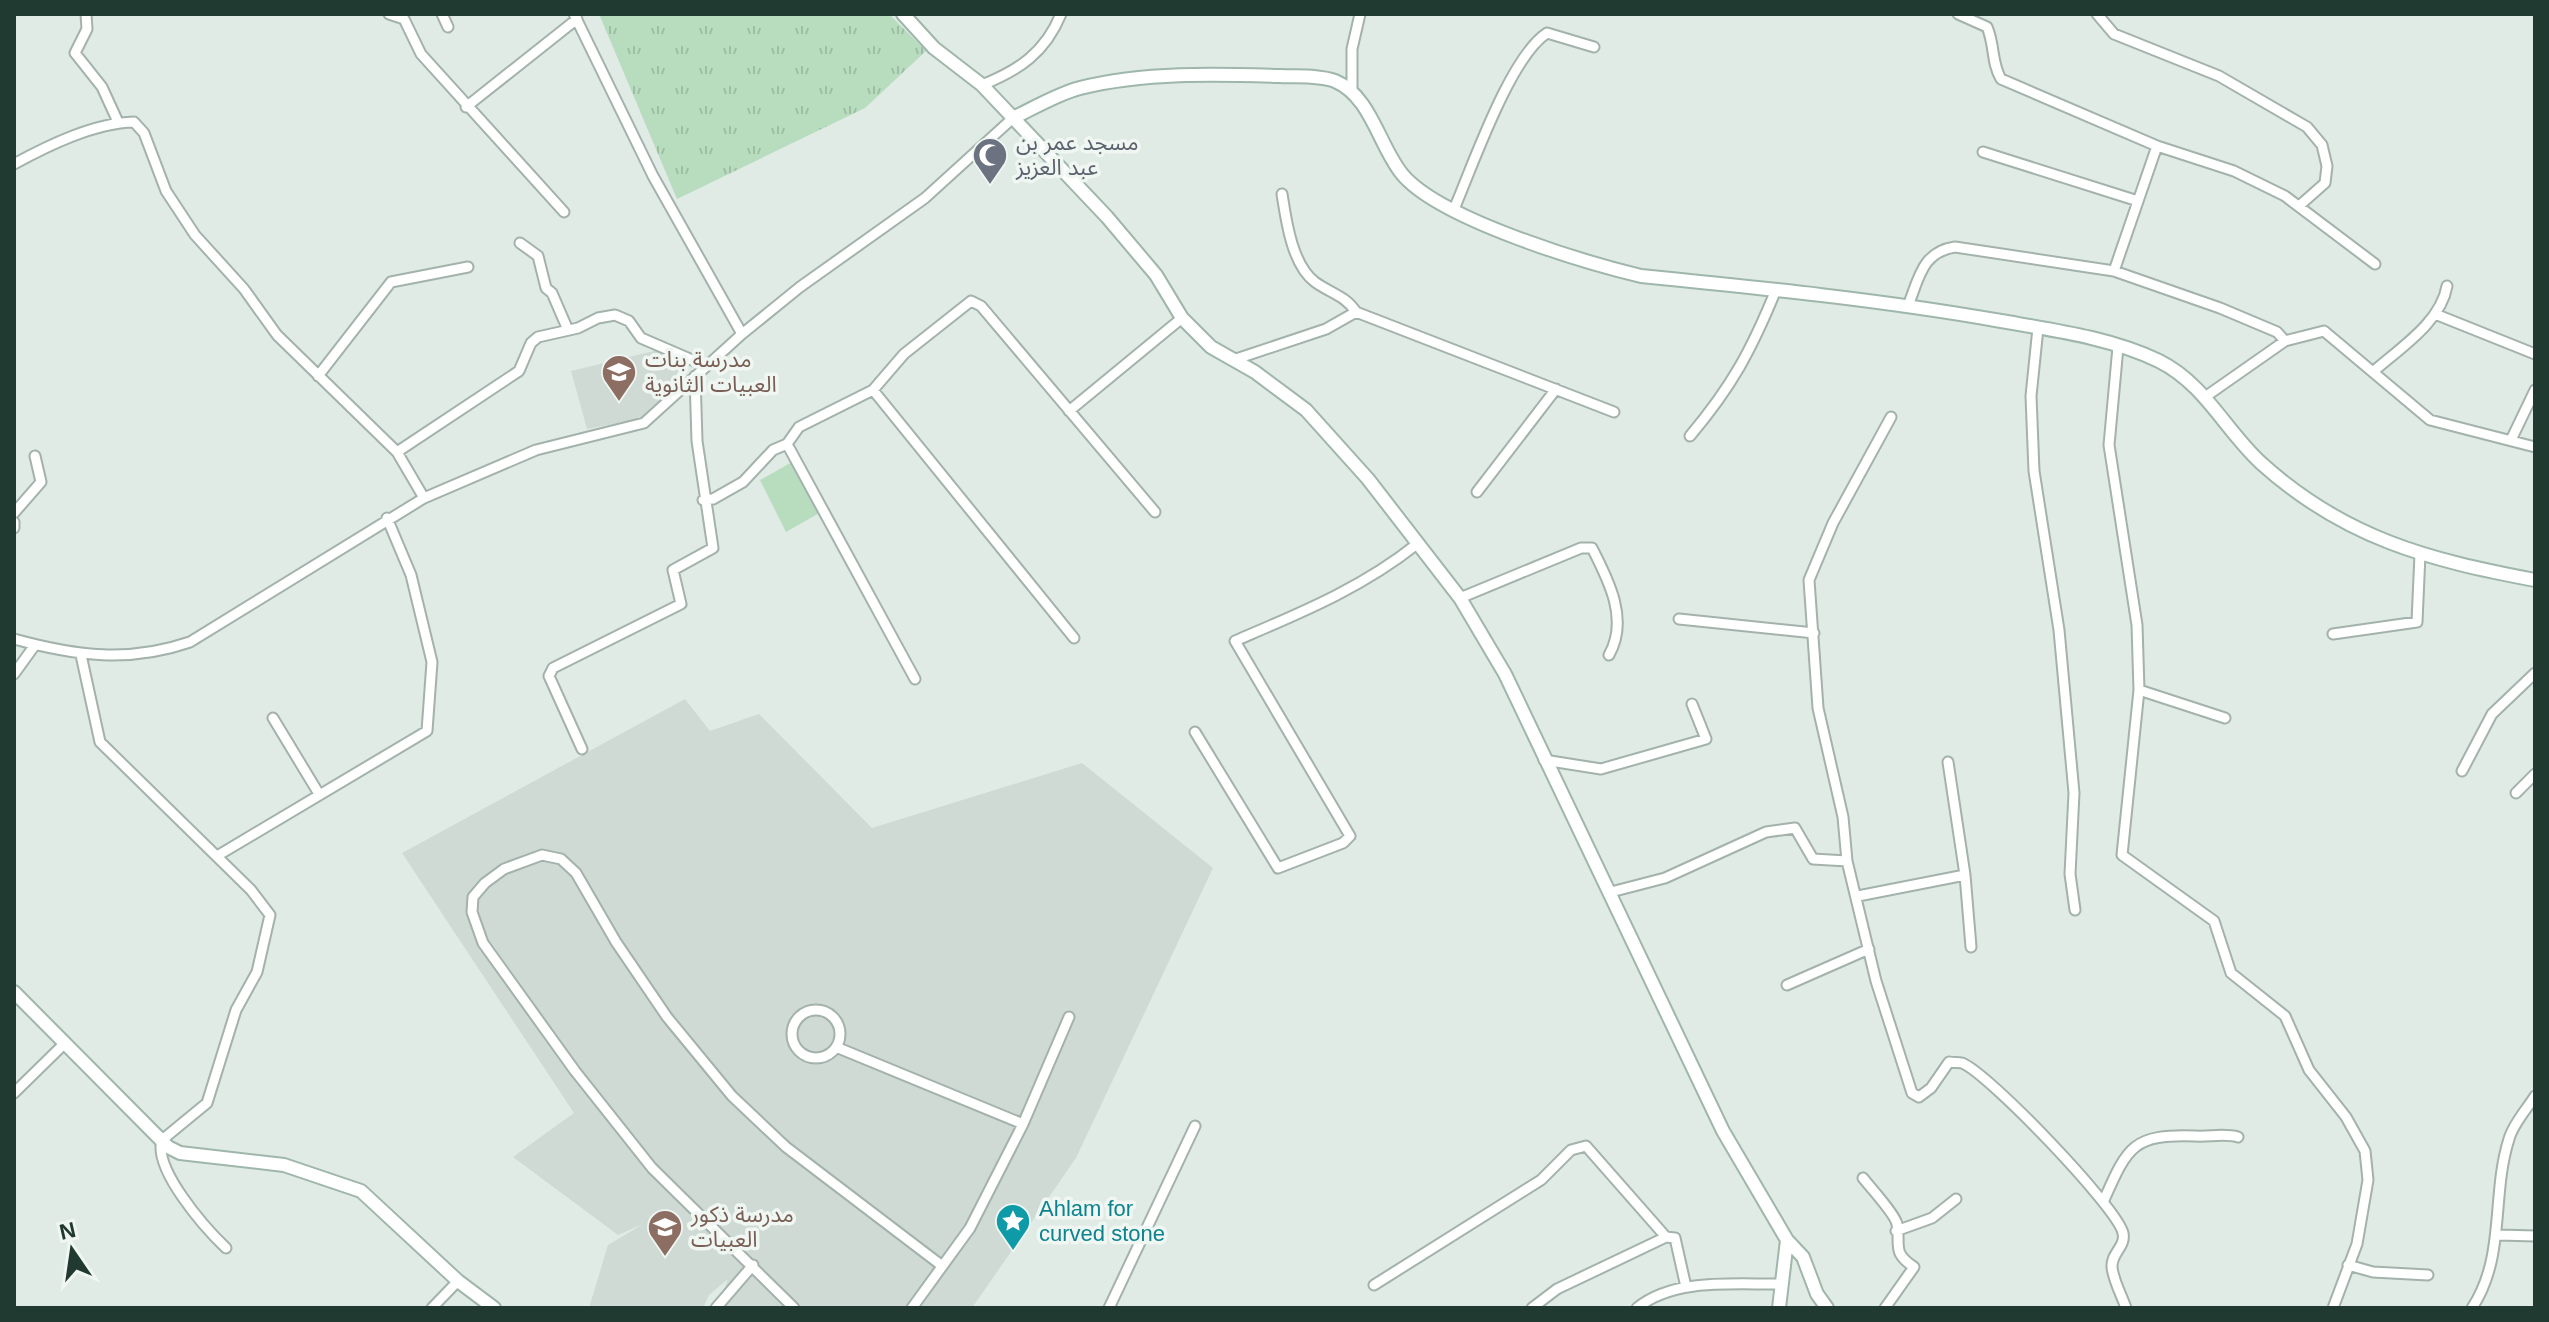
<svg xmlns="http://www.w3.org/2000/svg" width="2549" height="1322" viewBox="0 0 2549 1322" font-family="Arial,'Noto Sans Arabic',sans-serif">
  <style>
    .built { fill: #cedad3 }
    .grass { fill: url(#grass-tufts) }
    .pitch { fill: #b8dcbe }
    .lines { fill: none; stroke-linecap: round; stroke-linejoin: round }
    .street-casing { stroke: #a3b2ab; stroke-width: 13 }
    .secondary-casing { stroke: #9fb6ab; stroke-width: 16 }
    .street { stroke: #fff; stroke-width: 9 }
    .secondary { stroke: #fff; stroke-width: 12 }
    .labels { text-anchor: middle; stroke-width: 7; stroke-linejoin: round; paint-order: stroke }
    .worship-label { font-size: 22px; fill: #5b616d; stroke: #f0f7f3; text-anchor: start }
    .education-label { font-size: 22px; fill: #785e54; stroke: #f0f7f3; text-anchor: start }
    .culture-label { font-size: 22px; fill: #0d838f; stroke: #f0f7f3; text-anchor: start }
  </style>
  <defs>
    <pattern id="grass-tufts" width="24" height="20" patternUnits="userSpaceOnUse" patternTransform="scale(2)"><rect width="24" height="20" fill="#b8dcbe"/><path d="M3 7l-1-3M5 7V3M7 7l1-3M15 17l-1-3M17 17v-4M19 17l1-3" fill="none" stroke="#9ebea4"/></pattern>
  </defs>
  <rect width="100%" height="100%" fill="#e0ebe5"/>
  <!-- built -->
  <path class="built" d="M662,349l19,10 -7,28 -30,31 -57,11 -16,-58z
    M685,699l25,32 49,-17 113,114 210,-65 131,105 -137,290 -104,150h-255l11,-29 -19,16 -6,13h-114l19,-63 35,-21 -25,11 -105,-78 61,-44 -172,-260z"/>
  <!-- grass -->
  <path class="grass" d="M599,14h290l37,37 -61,57 -188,91z"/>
  <!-- pitch -->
  <path class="pitch" d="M792,462l29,50 -35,20 -26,-52z"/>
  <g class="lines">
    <!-- street casing -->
    <g class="street-casing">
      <path id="street" d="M86,14l1,15 -12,24 27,34 16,35
        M389,14l15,5 17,35 143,158
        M442,14l6,13
        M574,14l79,162 89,158
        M1958,14l29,13c8,18 4,35 14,52l156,67 77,25 51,25 90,68
        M2097,14l17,20 105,42 88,51 15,18 5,21 -2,17 -26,23
        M982,85c37,-15 63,-32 79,-71
        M1352,93v-44l8,-35
        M466,107l111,-88
        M1983,152l155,49
        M14,164c35,-19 80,-41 120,-42l10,11 22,58 29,44 49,54 33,46 120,117 27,46
        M1282,194c4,26 10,71 33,88 15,11 31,14 41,30l258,100
        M1454,209c19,-44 56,-152 93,-176l47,14
        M520,243l18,13 8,32 6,5 16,37
        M2114,271l43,-125
        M1908,306c11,-28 14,-54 47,-59l159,24 106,37 57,24 8,9
        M2435,314l100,40
        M2038,328l-7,68 3,75 25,159 15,163 -4,81 5,36
        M2118,347l-9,98 28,180 2,65 -17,165 92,66 17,52 54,43 24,54 37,47 19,34 3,29 -11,64 -24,64
        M1233,360l93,-31 30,-17
        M2374,371c26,-23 67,-49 73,-85
        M318,376l73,-94 77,-15
        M873,390l201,248
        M2205,397l80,-56 39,-10 106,89 105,27
        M1069,411l113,-93
        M1891,417l-58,106 -24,57 9,128 25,109 4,44 29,120 36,112 7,4 12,-9 18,-26c5,1 9,0 13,1 25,9 155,144 161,170 3,14 -12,20 -11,34 1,13 10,29 14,41
        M1690,436c42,-50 61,-85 86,-146
        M2511,440l24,-50
        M787,444l128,235
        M397,452l122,-81 12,-28 7,-6 40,-9 20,-10 17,-3 14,6 12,17 65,28
        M1477,492l79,-103
        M703,500l10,-1 30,-17 30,-32 14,-6 12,-17 74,-37 31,-36 67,-53 10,5 174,206
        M14,513l27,-31 -6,-26
        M14,522v6
        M1460,598l121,-50h11c17,33 37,72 17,107
        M1679,619l135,14
        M2333,634l84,-12 3,-68
        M14,639c62,17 115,24 176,3l234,-144 112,-48 108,-27 98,-89 58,-47 125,-89 88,-80
        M81,655l19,87 151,148 19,25 -13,57 -21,38 -29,93 -45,37c-9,29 43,88 64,108
        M14,674l21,-29
        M2139,690l86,28
        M273,718l46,76
        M1195,732l83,136 65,-25 7,-7 -115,-195c65,-28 127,-53 182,-97
        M582,749l-33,-73 4,-8 128,-64 -8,-34 40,-22 -16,-107 -2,-65
        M1544,760l57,9 105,-30 -14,-35
        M1948,762l17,113 6,72
        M2462,771l30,-57 43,-41
        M2516,793l19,-19
        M217,856l210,-125 5,-69 -21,-87 -24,-57
        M1611,892l54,-14 101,-46 29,-4 18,31 34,2
        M1858,896l107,-21
        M1787,985l82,-36
        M792 1034a24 24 0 1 1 48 0a24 24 0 1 1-48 0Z
        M836,1047l187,77
        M14,1093l51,-50
        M1863,1178c7,9 32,36 34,46 4,21 -6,28 17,43l-29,41
        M2104,1200c24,-54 29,-66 91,-64 15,1 29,-3 43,1
        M1896,1231l36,-13 24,-19
        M2499,1235l36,1
        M2348,1265l25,7 55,3
        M1374,1285l167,-105 30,-30 15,-4 80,91 9,1 11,49
        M432,1308l26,-27
        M716,1308l37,-43
        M794,1308l-142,-140 -77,-97 -92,-128 -11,-31 1,-15 12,-14 19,-14 38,-14 19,4 15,14 40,69 51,75 65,79 54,51 155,118
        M912,1308l58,-80 53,-104 46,-107
        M1109,1308l86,-182
        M1532,1308l25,-19 109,-52
        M1637,1308c38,-31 100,-23 146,-24
        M2472,1308c34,-51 19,-113 37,-169 4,-15 18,-30 26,-43"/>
    </g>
    <!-- secondary casing -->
    <g class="secondary-casing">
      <path id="secondary" d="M903,14l31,34 48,37 125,132 49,58 26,43 29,29 44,25 51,38 62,69 92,119 45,76 218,457 64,109 16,17 14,37 10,14
        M1013,118c21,-10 44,-24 67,-30 64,-16 135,-14 200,-12 17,1 39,-1 55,5 36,15 44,65 67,93 37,45 181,88 239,102 121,12 241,24 360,45 52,9 111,17 158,40 46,23 66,69 102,102 83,75 167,97 274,117
        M14,992l154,155 12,6 104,12 77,26 97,90 36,27
        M1779,1308l8,-68"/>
    </g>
    <!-- street -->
    <use href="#street" class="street"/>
    <!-- secondary -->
    <use href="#secondary" class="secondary"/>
  </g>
  <!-- icons -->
  <defs>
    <g id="mosque-pin" transform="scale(1.8)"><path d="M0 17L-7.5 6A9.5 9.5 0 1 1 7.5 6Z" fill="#6b7280" stroke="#f0f7f3"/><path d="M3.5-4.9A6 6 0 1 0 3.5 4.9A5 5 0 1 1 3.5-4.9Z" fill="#fff"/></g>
    <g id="school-pin" transform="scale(1.8)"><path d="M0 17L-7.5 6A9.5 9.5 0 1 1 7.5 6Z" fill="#8d6e63" stroke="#f0f7f3"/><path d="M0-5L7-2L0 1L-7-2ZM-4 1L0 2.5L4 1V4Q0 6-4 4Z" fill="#fff"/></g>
    <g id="sight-pin" transform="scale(1.8)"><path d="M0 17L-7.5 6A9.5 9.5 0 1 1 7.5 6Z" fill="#0f9aa8" stroke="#f0f7f3"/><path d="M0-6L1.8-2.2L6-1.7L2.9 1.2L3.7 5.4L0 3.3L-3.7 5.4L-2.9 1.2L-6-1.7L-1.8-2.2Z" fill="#fff"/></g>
  </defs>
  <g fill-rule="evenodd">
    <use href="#mosque-pin" x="990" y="155"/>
    <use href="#school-pin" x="619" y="372"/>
    <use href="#sight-pin" x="1013" y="1221"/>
    <use href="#school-pin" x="665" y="1227"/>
  </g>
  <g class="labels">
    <!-- worship labels -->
    <g class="worship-label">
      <text x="1016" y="150">مسجد عمر بن<tspan x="1016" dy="25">عبد العزيز</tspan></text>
    </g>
    <!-- education labels -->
    <g class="education-label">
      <text x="645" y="367">مدرسة بنات<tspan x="645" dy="25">العبيات الثانوية</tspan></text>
      <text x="691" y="1222">مدرسة ذكور<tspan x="691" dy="25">العبيات</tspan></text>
    </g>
    <!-- culture labels -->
    <g class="culture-label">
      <text x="1039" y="1216">Ahlam for<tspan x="1039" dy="25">curved stone</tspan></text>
    </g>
  </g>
  <!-- border -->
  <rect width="2549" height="1322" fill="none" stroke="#213a31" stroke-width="32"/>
  <!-- north arrow -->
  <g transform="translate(72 1250) rotate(347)" stroke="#f0f7f3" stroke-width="6" paint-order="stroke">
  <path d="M0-6L14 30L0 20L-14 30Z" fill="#213a31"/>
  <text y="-12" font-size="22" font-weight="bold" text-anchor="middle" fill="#213a31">N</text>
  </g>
</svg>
